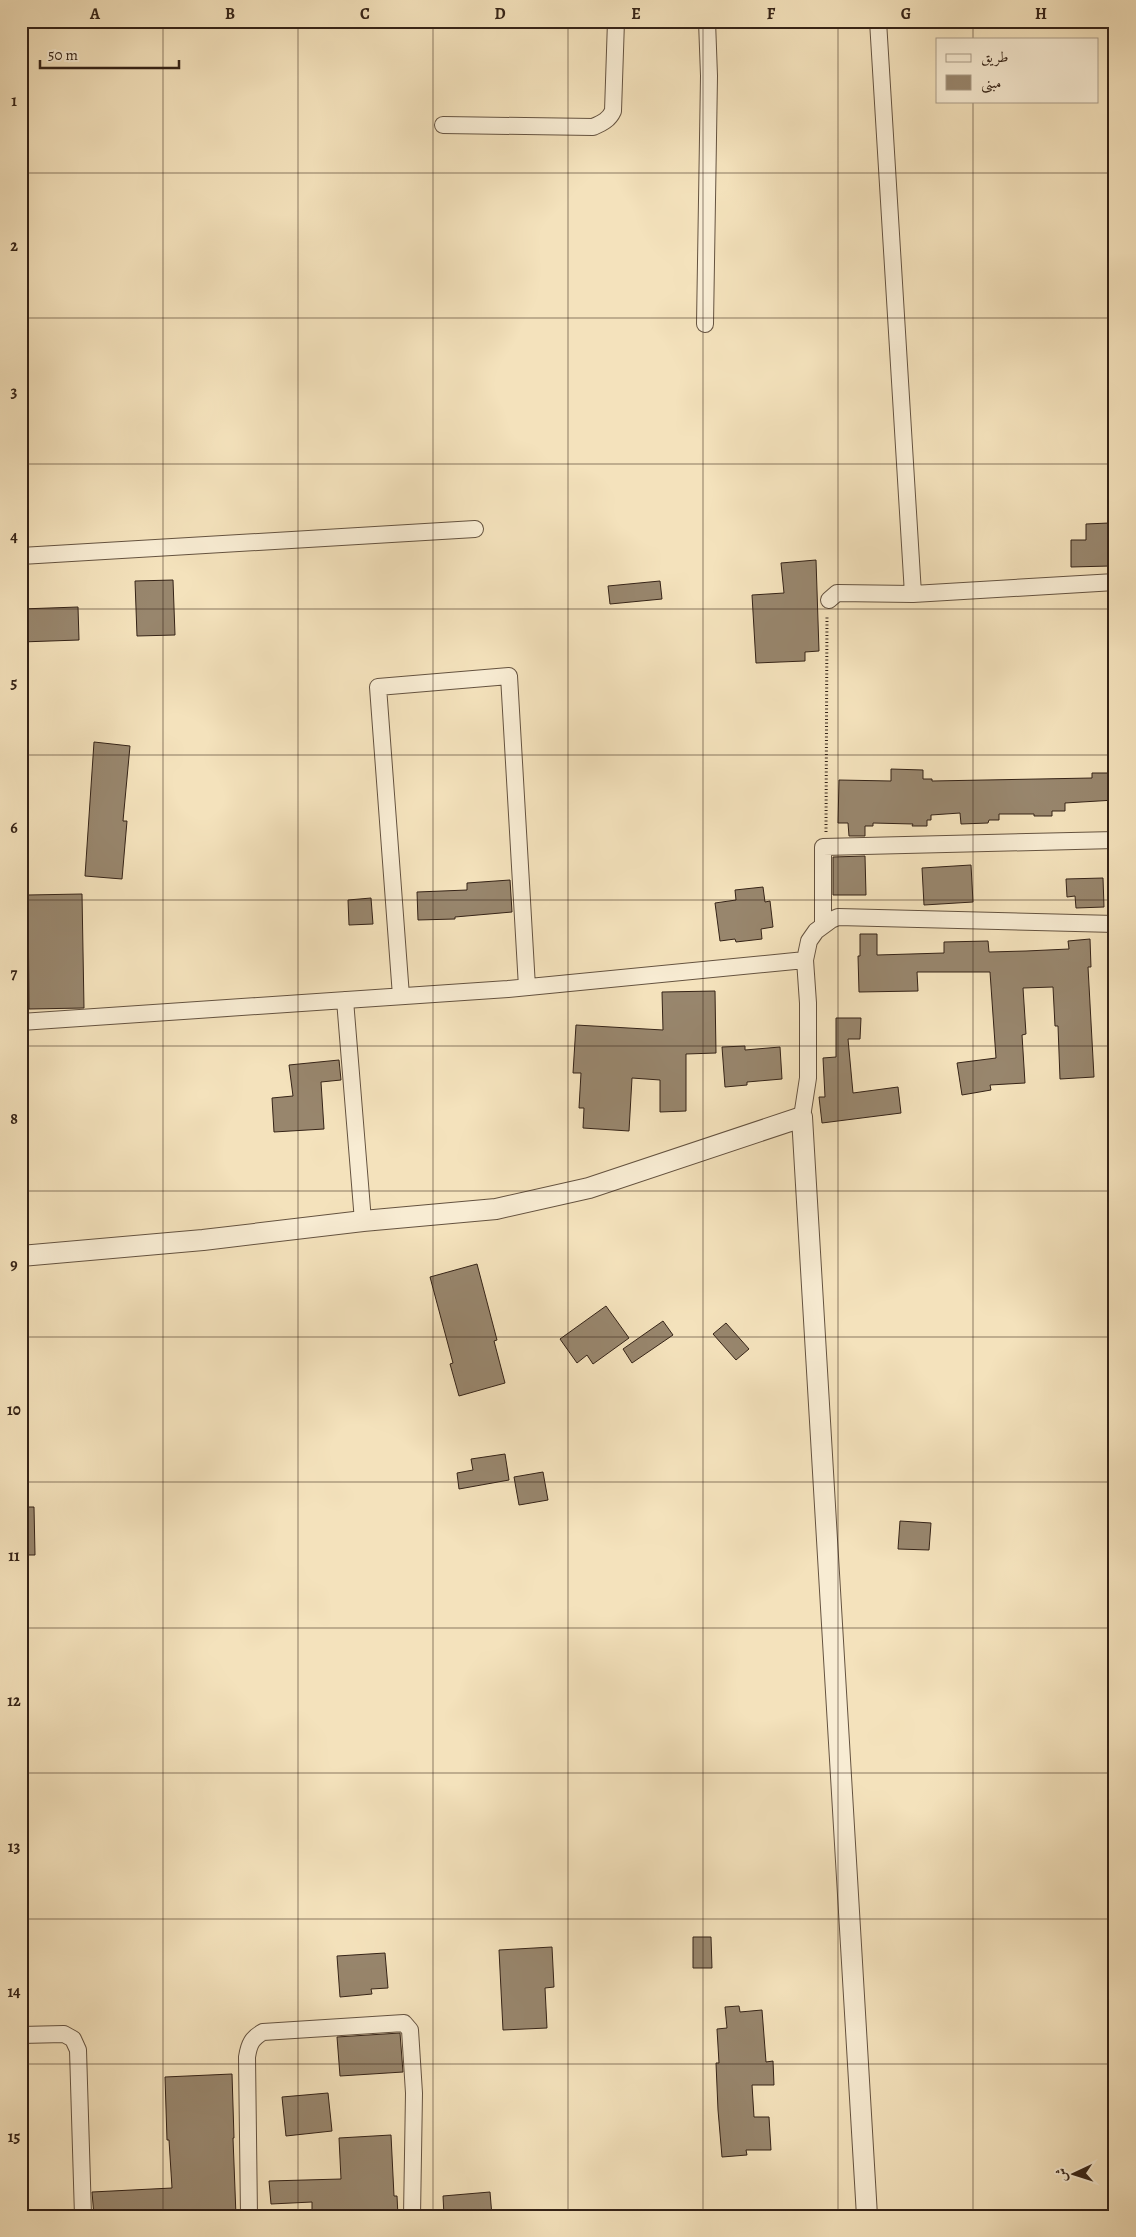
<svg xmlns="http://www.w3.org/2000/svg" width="1136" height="2237" viewBox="0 0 1136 2237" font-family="Alegreya,Amiri,serif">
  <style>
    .building { fill: #98866d; stroke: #352317 }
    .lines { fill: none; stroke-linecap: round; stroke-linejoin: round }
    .minor-casing { stroke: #655340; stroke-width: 18 }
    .tertiary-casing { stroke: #655340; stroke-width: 22 }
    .path { stroke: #352317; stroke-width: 3; stroke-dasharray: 1 2.5; stroke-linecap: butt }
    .minor { stroke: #f8ecd3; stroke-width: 16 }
    .tertiary { stroke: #f8ecd3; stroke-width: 20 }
    .grid { fill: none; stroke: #352317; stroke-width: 1; stroke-opacity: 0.55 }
    .neatline { fill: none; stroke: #352317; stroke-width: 2 }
    .grid-label { font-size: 16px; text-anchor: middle; font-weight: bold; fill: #352317 }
  </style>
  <rect width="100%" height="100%" fill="#f4e2bc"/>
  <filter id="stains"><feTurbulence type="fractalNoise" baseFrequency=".004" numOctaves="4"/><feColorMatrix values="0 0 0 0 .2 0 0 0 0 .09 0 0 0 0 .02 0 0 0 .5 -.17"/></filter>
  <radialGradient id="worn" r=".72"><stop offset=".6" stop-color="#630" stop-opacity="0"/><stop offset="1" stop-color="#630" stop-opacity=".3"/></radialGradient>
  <!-- building -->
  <path class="building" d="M1109,523l1,43 -39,1v-27h15v-16z
    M816,560l3,91 -14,1v9l-49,2 -4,-68 32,-2 -3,-30z
    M173,580l2,55 -38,1 -2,-55z
    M660,581l2,18 -52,5 -2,-18z
    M78,607l1,33 -58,2v-33z
    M94,742l36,4 -7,75h4l-5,58 -37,-3z
    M891,769l32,1v9h9v2l160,-3v-5h23v27l-50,3v8h-13v5h-18v-2h-35v6h-10l-1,3 -27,1 -1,-11 -29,2v5h-4v6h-15l1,-2 -40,-1v3h-8v10h-16l-1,-13h-10l1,-43 52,1z
    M865,856l1,39h-33v-38z
    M971,865l2,37 -49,3 -2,-37z
    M1103,878l1,29 -28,1 -1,-12 -8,1 -1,-18z
    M510,880l2,32 -57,5v2l-37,1 -1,-28 50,-2v-7z
    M763,887l2,15 5,-1 3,26 -12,2 1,10 -26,3 -1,-3 -15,2 -5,-38 21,-3 -1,-10z
    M82,894l2,114 -55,1 -1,-114z
    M371,898l2,26 -24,1 -1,-25z
    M860,934h17v21l67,-2v-11l44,-1 1,11 37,-1 43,-2 -1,-8 22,-2 1,28h-3l6,110 -34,2 -2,-53h-3l-2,-39 -30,1 3,46 -4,1 3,48 -35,2 1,5 -29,5 -5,-32 39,-5 -6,-86h-73l1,19 -59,1 -1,-36h2z
    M715,991l1,62 -30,1v57l-26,1v-32l-28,-2 -3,53 -46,-3 1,-20h-5l2,-35h-8l3,-48 87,5 -1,-38z
    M836,1018h25l-1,21h-12l5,54 45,-6 3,26 -79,10 -3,-26h6l-2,-39 13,-1z
    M745,1046v4l35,-3 2,32 -35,3v3l-22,2 -3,-40z
    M339,1060l2,20 -20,2 3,47 -50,3 -2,-34 21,-2 -4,-31z
    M477,1264l20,76 -3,1 11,42 -46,13 -9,-32 3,-1 -23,-86z
    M606,1306l23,32 -36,26 -6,-9 -10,8 -17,-24z
    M663,1321l10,14 -41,28 -9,-14z
    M726,1323l23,26 -13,11 -23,-26z
    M505,1454l4,26 -50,9 -2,-16 16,-3 -2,-11z
    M543,1472l5,28 -29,5 -5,-28z
    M21,1507h13l1,48h-14z
    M900,1521l31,2 -2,27 -31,-1z
    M693,1937h18l1,31h-19z
    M552,1947l2,40 -9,1 2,40 -44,2 -4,-80z
    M385,1953l3,35 -17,1 1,5 -32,3 -3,-41z
    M739,2006l1,6 22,-2 4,52 7,-1 1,24h-22l2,32h15l2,33h-25l1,5 -25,2 -4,-47 -2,-47h3l-2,-34 10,-1 -2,-21z
    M400,2033l3,39 -63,4 -3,-39z
    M232,2074l2,64h-1l3,78h-142l-2,-24 80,-4 -3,-48h-2l-2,-63z
    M328,2093l4,38 -46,5 -4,-39z
    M391,2135l3,61h3l1,20h-86v-14l-41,2 -2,-23 72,-2 -2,-41z
    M490,2192l2,24h-48l-1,-20z"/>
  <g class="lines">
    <!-- minor casing -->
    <g class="minor-casing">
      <path id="minor" d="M878,21l35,573
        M443,125l150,2c9,-4 16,-7 20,-16l3,-90
        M705,324l4,-248 -2,-55
        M21,556l454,-27
        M829,600l8,-7 76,1 202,-12
        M823,924v-77l292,-7
        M401,996l-23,-309 131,-11 18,311
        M345,1000l18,221
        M21,1022l487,-33 297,-29
        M802,1117l6,-39v-75l-3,-43 4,-19 7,-10 15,-11 7,-3 277,7
        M21,2035l43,-1 9,5 5,11 5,166
        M249,2216l-2,-159c2,-13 5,-19 16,-25l141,-9 6,7 4,63 -2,123"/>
    </g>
    <!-- tertiary casing -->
    <g class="tertiary-casing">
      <path id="tertiary" d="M21,1256l182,-16 160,-19 133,-12 93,-21 213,-71 65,1099"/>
    </g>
    <!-- path -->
    <path class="path" d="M826,832l1,-216"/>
    <!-- minor -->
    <use href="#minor" class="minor"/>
    <!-- tertiary -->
    <use href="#tertiary" class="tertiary"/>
  </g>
  <!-- grid -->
  <path class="grid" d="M163,21v2195M298,21v2195M433,21v2195M568,21v2195M703,21v2195M838,21v2195M973,21v18M973,101v2115M21,173h1094M21,318h1094M21,464h1094M21,609h1094M21,755h1094M21,900h1094M21,1046h1094M21,1191h1094M21,1337h1094M21,1482h1094M21,1628h1094M21,1773h1094M21,1919h1094M21,2064h1094"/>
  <!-- margin -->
  <rect width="1136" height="2237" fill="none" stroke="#f4e2bc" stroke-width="55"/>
  <!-- legend -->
  <rect x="936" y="38" width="162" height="65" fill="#f8ecd3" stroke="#aa9c88"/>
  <rect x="946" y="54" width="25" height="8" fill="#f8ecd3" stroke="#aa9c88"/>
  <text x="981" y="62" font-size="15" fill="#352317">طريق</text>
  <rect x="946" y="75" width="25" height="15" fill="#98866d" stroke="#aa9c88"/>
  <text x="981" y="88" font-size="15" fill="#352317">مبنى</text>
  <!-- north arrow -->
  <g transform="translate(1074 2174) rotate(266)" stroke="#f8ecd3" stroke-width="4" paint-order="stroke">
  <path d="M0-4L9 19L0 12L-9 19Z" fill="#352317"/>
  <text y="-8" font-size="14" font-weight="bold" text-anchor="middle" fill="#352317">ش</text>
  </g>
  <!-- scale -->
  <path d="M40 60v8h139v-8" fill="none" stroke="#352317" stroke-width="2.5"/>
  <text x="48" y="60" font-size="15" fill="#352317" stroke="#f8ecd3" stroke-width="4" paint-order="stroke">50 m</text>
  <rect x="28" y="28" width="1080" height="2182" class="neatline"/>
  <g class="grid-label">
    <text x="95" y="19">A</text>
    <text x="230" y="19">B</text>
    <text x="365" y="19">C</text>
    <text x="500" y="19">D</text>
    <text x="636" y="19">E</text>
    <text x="771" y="19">F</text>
    <text x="906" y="19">G</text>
    <text x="1041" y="19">H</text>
    <text x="14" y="106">1</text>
    <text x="14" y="251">2</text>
    <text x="14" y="397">3</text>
    <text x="14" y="542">4</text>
    <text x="14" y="688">5</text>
    <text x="14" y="833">6</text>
    <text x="14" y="979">7</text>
    <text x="14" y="1124">8</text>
    <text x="14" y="1270">9</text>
    <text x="14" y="1415">10</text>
    <text x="14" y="1561">11</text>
    <text x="14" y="1706">12</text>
    <text x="14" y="1852">13</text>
    <text x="14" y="1997">14</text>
    <text x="14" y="2142">15</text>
  </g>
  <rect width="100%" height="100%" filter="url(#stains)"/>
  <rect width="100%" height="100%" fill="url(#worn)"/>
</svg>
